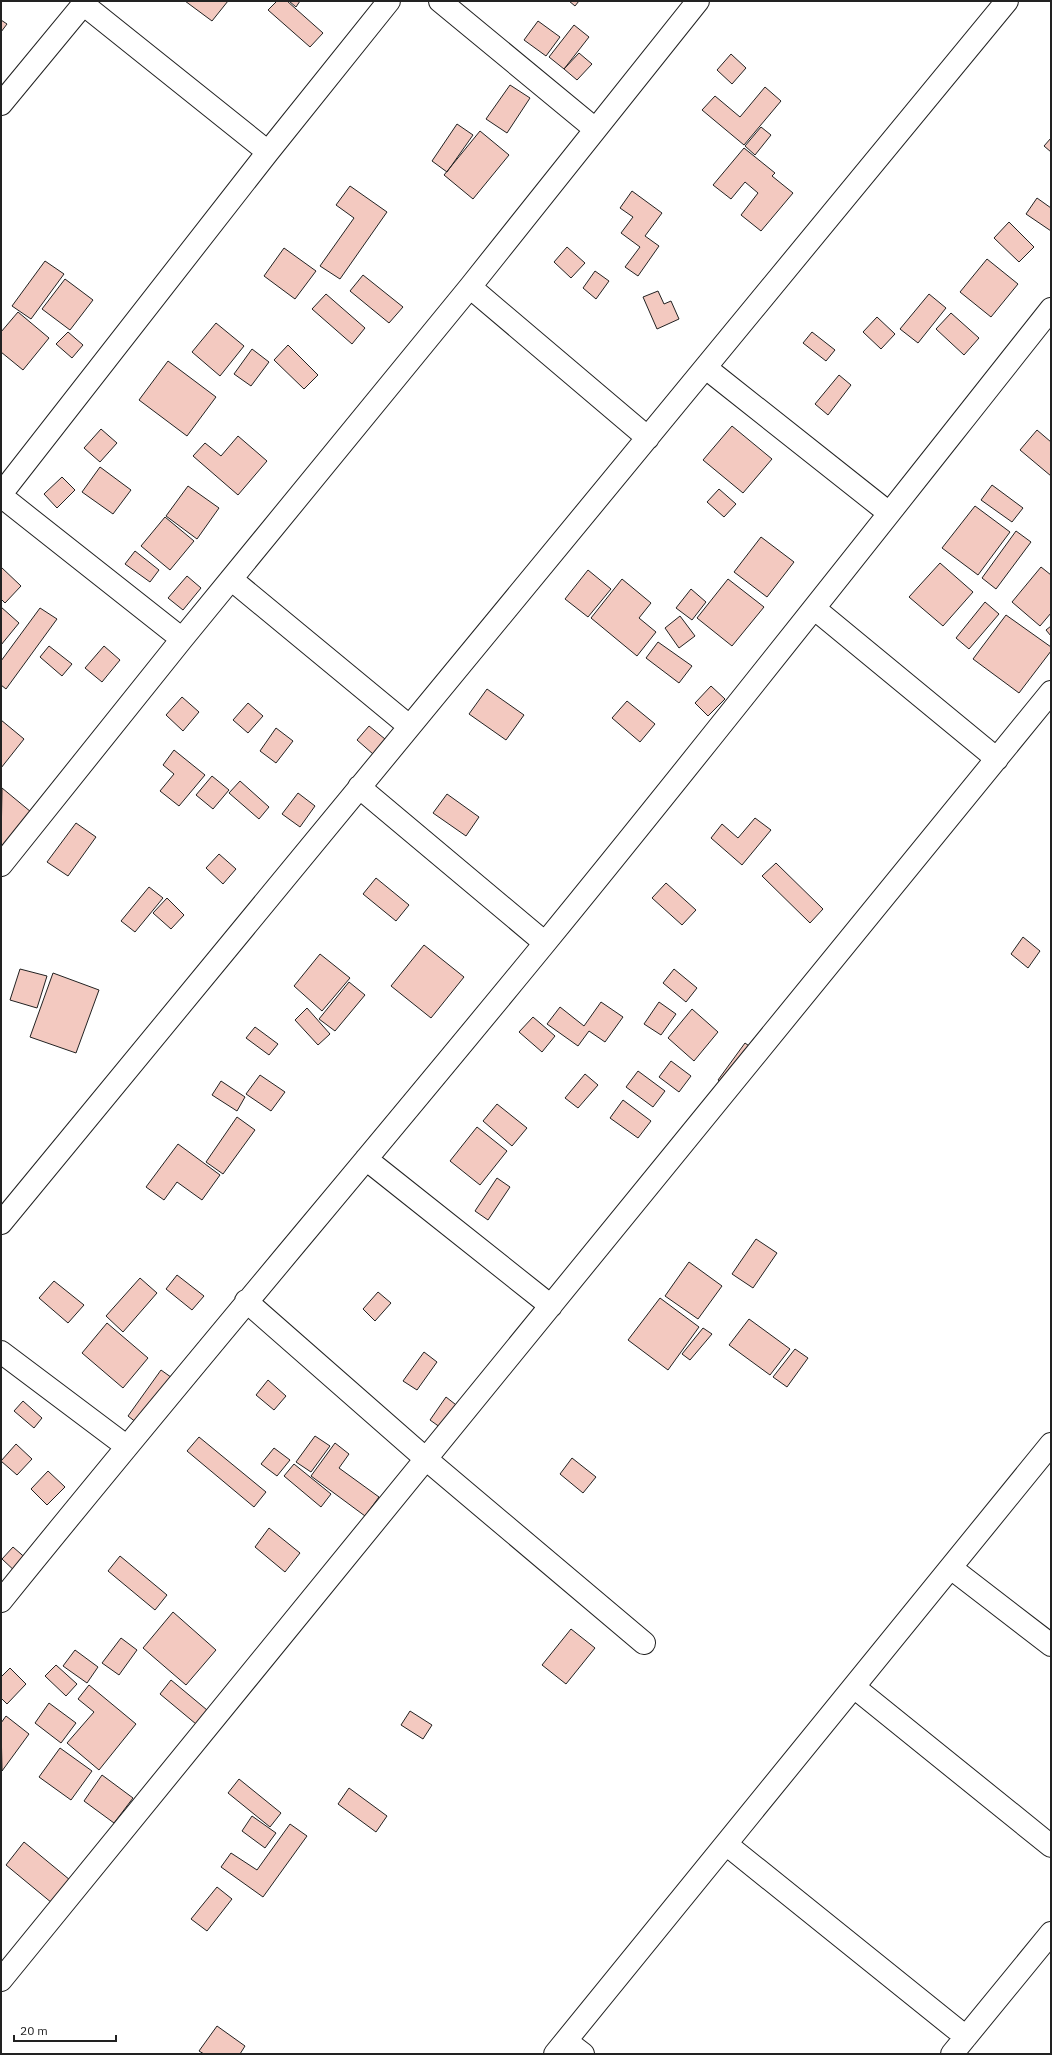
<svg xmlns="http://www.w3.org/2000/svg" width="1052" height="2055" viewBox="0 0 1052 2055" font-family="'IBM Plex Sans',sans-serif">
  <style>
    .building { fill: #f3c9c0; stroke: #222 }
    .lines { fill: none; stroke-linecap: round; stroke-linejoin: round }
    .street-casing { stroke: #222; stroke-width: 24 }
    .street { stroke: #fff; stroke-width: 22 }
  </style>
  <rect width="100%" height="100%" fill="#fff"/>
  <!-- building -->
  <path class="building" d="M185,1h43l-16,20z
    M277,1h10l36,32 -13,14 -42,-37z
    M289,1h11l-4,6z
    M569,1h10l-4,5z
    M1,20l6,4 -6,8z
    M538,21l22,16 -14,19 -22,-16z
    M574,25l15,12 -25,32 -15,-12z
    M579,53l13,11 -15,16 -13,-11z
    M731,54l15,14 -14,16 -15,-14z
    M510,85l20,13 -23,35 -21,-14z
    M765,87l16,14 -37,44 -42,-35 13,-14 25,21z
    M457,124l16,11 -26,37 -15,-11z
    M761,127l10,8 -16,20 -10,-9z
    M480,131l29,24 -36,44 -29,-24z
    M1051,138v14l-7,-6z
    M744,148l31,25 -3,3 21,17 -32,38 -20,-16 17,-22 -13,-11 -14,17 -18,-14z
    M350,186l37,26 -47,67 -20,-13 34,-48 -18,-13z
    M632,191l30,22 -17,23 14,10 -21,30 -13,-9 15,-20 -19,-14 12,-16 -13,-9z
    M1037,198l14,10v23l-25,-17z
    M1009,222l25,25 -15,15 -25,-24z
    M567,247l18,16 -14,15 -17,-16z
    M284,248l32,23 -21,28 -31,-23z
    M987,259l31,25 -27,33 -31,-25z
    M45,261l19,13 -33,45 -19,-13z
    M595,271l14,10 -13,18 -13,-11z
    M363,275l40,32 -14,16 -39,-32z
    M65,279l28,21 -23,30 -28,-21z
    M658,291l6,13 7,-3 8,18 -22,10 -14,-32z
    M326,294l39,34 -13,16 -40,-35z
    M929,294l17,14 -28,35 -18,-14z
    M18,312l31,26 -26,32 -22,-18v-20z
    M951,313l28,25 -15,17 -28,-26z
    M877,317l18,17 -14,15 -18,-17z
    M216,323l28,23 -24,30 -28,-24z
    M68,332l15,13 -11,13 -16,-14z
    M812,332l23,18 -9,11 -23,-18z
    M288,345l30,30 -14,14 -30,-29z
    M252,349l17,13 -18,24 -17,-12z
    M168,361l48,36 -29,39 -48,-36z
    M839,375l12,10 -23,30 -13,-11z
    M732,426l40,33 -29,34 -40,-33z
    M101,429l16,14 -17,19 -16,-14z
    M1037,430l14,12v34l-31,-26z
    M238,436l29,25 -29,34 -45,-39 12,-13 16,13z
    M100,467l31,23 -18,24 -31,-22z
    M62,477l13,13 -18,18 -13,-14z
    M992,485l31,23 -11,14 -31,-22z
    M188,486l31,22 -22,31 -31,-23z
    M719,489l17,15 -12,13 -17,-15z
    M975,506l35,26 -32,43 -36,-27z
    M165,517l29,24 -24,29 -29,-24z
    M1016,531l15,11 -35,47 -14,-11z
    M761,537l33,25 -27,35 -33,-25z
    M135,551l24,19 -9,12 -25,-18z
    M940,563l33,29 -30,34 -34,-29z
    M1,567l20,19 -16,17 -4,-4z
    M1041,567l10,8v38l-11,13 -28,-24z
    M588,570l23,19 -23,28 -23,-18z
    M187,576l14,12 -18,22 -15,-12z
    M622,579l29,24 -12,15 17,14 -19,24 -46,-38z
    M728,579l36,28 -32,39 -35,-28z
    M691,589l15,13 -14,18 -16,-12z
    M985,602l14,12 -30,35 -13,-11z
    M1,607l18,16 -18,22z
    M40,608l17,11 -51,70 -5,-4v-24z
    M1006,615l45,32v4l-32,42 -46,-34z
    M680,616l15,20 -16,12 -14,-20z
    M1051,626v10l-5,-6z
    M658,642l34,24 -13,17 -33,-25z
    M49,646l23,18 -10,12 -22,-19z
    M104,646l16,14 -18,22 -17,-14z
    M711,686l14,13 -17,17 -13,-13z
    M487,689l37,26 -18,25 -37,-26z
    M182,697l17,15 -16,19 -17,-16z
    M627,701l28,23 -15,18 -28,-24z
    M248,703l15,13 -15,17 -15,-13z
    M1,720l23,19 -23,29z
    M369,726l16,13 -12,15 -16,-14z
    M276,728l17,13 -17,22 -16,-12z
    M174,750l31,25 -26,31 -19,-15 14,-17 -11,-9z
    M212,776l17,14 -16,19 -17,-14z
    M240,781l29,26 -10,12 -30,-26z
    M2,788l29,24 -29,34 -1,-1z
    M298,793l17,13 -15,21 -18,-13z
    M447,794l32,23 -13,19 -33,-23z
    M755,818l16,12 -29,35 -31,-27 11,-14 16,14z
    M76,823l20,14 -28,39 -21,-14z
    M219,854l17,15 -13,15 -17,-16z
    M776,863l47,46 -13,14 -48,-47z
    M376,878l33,27 -13,16 -33,-27z
    M666,883l30,27 -14,15 -30,-27z
    M149,887l14,11 -28,34 -14,-11z
    M167,898l17,17 -13,14 -18,-16z
    M1023,937l17,14 -12,17 -17,-14z
    M424,945l40,32 -33,41 -40,-32z
    M320,954l30,24 -28,33 -28,-25z
    M20,969l27,7 -10,32 -27,-8z
    M674,969l23,19 -11,14 -23,-19z
    M53,973l46,17 -23,63 -46,-16z
    M349,982l16,13 -30,36 -16,-12z
    M601,1002l22,15 -18,25 -16,-11 -11,15 -31,-22 13,-17 24,19z
    M659,1002l17,12 -15,21 -17,-11z
    M307,1008l23,26 -12,11 -23,-25z
    M692,1009l26,23 -24,29 -26,-23z
    M533,1017l22,19 -13,16 -23,-20z
    M255,1027l23,17 -9,11 -23,-17z
    M745,1043l11,8 -27,37 -11,-8z
    M671,1061l20,15 -12,16 -20,-15z
    M638,1071l27,20 -12,16 -27,-20z
    M585,1074l13,11 -20,23 -13,-10z
    M260,1075l25,17 -14,19 -25,-17z
    M221,1081l24,16 -8,14 -25,-16z
    M623,1100l28,21 -13,17 -28,-20z
    M497,1104l30,24 -15,18 -29,-25z
    M237,1117l18,13 -32,44 -17,-12z
    M477,1127l30,24 -27,34 -30,-24z
    M178,1144l42,31 -18,25 -25,-18 -13,18 -18,-13z
    M497,1178l13,9 -22,33 -13,-9z
    M756,1239l21,14 -24,35 -21,-14z
    M689,1262l33,24 -24,33 -33,-23z
    M177,1275l27,21 -12,14 -26,-21z
    M140,1278l17,15 -34,39 -17,-16z
    M54,1281l30,24 -16,18 -29,-25z
    M378,1292l13,11 -16,18 -12,-12z
    M660,1298l39,29 -31,43 -40,-30z
    M749,1319l41,30 -20,26 -41,-30z
    M107,1323l41,35 -25,30 -41,-35z
    M703,1328l9,6 -22,26 -8,-6z
    M795,1349l13,9 -21,29 -14,-10z
    M424,1352l13,10 -20,28 -14,-9z
    M161,1370l14,10 -34,46 -13,-10z
    M268,1380l18,16 -12,14 -18,-15z
    M446,1397l14,11 -16,22 -14,-10z
    M23,1401l19,17 -8,10 -20,-17z
    M315,1436l15,10 -19,26 -15,-10z
    M199,1437l67,55 -12,15 -67,-56z
    M335,1443l14,11 -10,14 40,29 -14,19 -54,-40z
    M16,1444l16,15 -15,16 -16,-14z
    M274,1448l16,12 -13,16 -16,-12z
    M572,1458l24,19 -13,16 -23,-19z
    M294,1464l37,30 -10,13 -37,-31z
    M48,1471l17,16 -18,18 -16,-16z
    M269,1528l31,25 -15,19 -30,-25z
    M13,1547l16,14 -11,13 -16,-15z
    M120,1556l47,39 -12,15 -47,-39z
    M173,1612l43,38 -30,35 -43,-37z
    M571,1629l24,19 -29,36 -24,-19z
    M121,1638l16,12 -18,25 -17,-12z
    M75,1650l23,17 -11,16 -24,-17z
    M56,1665l21,19 -11,12 -21,-20z
    M10,1668l16,16 -19,20 -6,-6v-21z
    M171,1680l36,30 -11,14 -36,-30z
    M89,1685l47,39 -37,46 -32,-27 27,-31 -16,-13z
    M49,1703l27,20 -15,20 -26,-20z
    M410,1711l22,14 -9,14 -22,-14z
    M6,1716l23,18 -27,37 -1,-48z
    M60,1748l32,23 -21,29 -32,-23z
    M102,1775l31,23 -19,25 -30,-22z
    M239,1779l42,34 -11,14 -42,-34z
    M349,1788l38,28 -11,16 -38,-28z
    M252,1816l24,17 -11,15 -23,-17z
    M290,1824l17,12 -44,61 -42,-30 10,-14 26,17z
    M24,1842l46,38 -18,23 -46,-38z
    M217,1887l15,12 -25,32 -16,-12z
    M217,2026l28,20 -5,8h-36l-5,-3z"/>
  <g class="lines">
    <!-- street casing -->
    <g class="street-casing">
      <path id="street" d="M440,1l155,128
        M83,4l185,148
        M1,104l85,-103
        M470,287l178,151
        M706,368l183,145
        M1,494l267,-342 121,-151
        M1,496l181,143
        M231,579l178,147
        M815,609l182,150
        M359,787l186,156
        M1,865l181,-226 288,-352 228,-286
        M366,1159l185,147
        M1,1223l1006,-1222
        M246,1301l180,158 218,184
        M1,1352l125,94
        M951,1568l100,77
        M1,1601c179,-222 364,-438 544,-658 171,-209 338,-422 506,-634
        M854,1687l197,159
        M726,1844l240,193
        M1,1980l1050,-1288
        M566,2041l17,13
        M555,2054l496,-610
        M952,2054l99,-121"/>
    </g>
    <!-- street -->
    <use href="#street" class="street"/>
  </g>
  <!-- border -->
  <rect width="1052" height="2055" fill="none" stroke="#222222" stroke-width="4"/>
  <!-- scale -->
  <path d="M14 2035v6h102v-6" fill="none" stroke="#222222" stroke-width="2"/>
  <text x="20" y="2035" font-size="12" fill="#222222" stroke="#ffffff" stroke-width="3" paint-order="stroke">20 m</text>
</svg>
